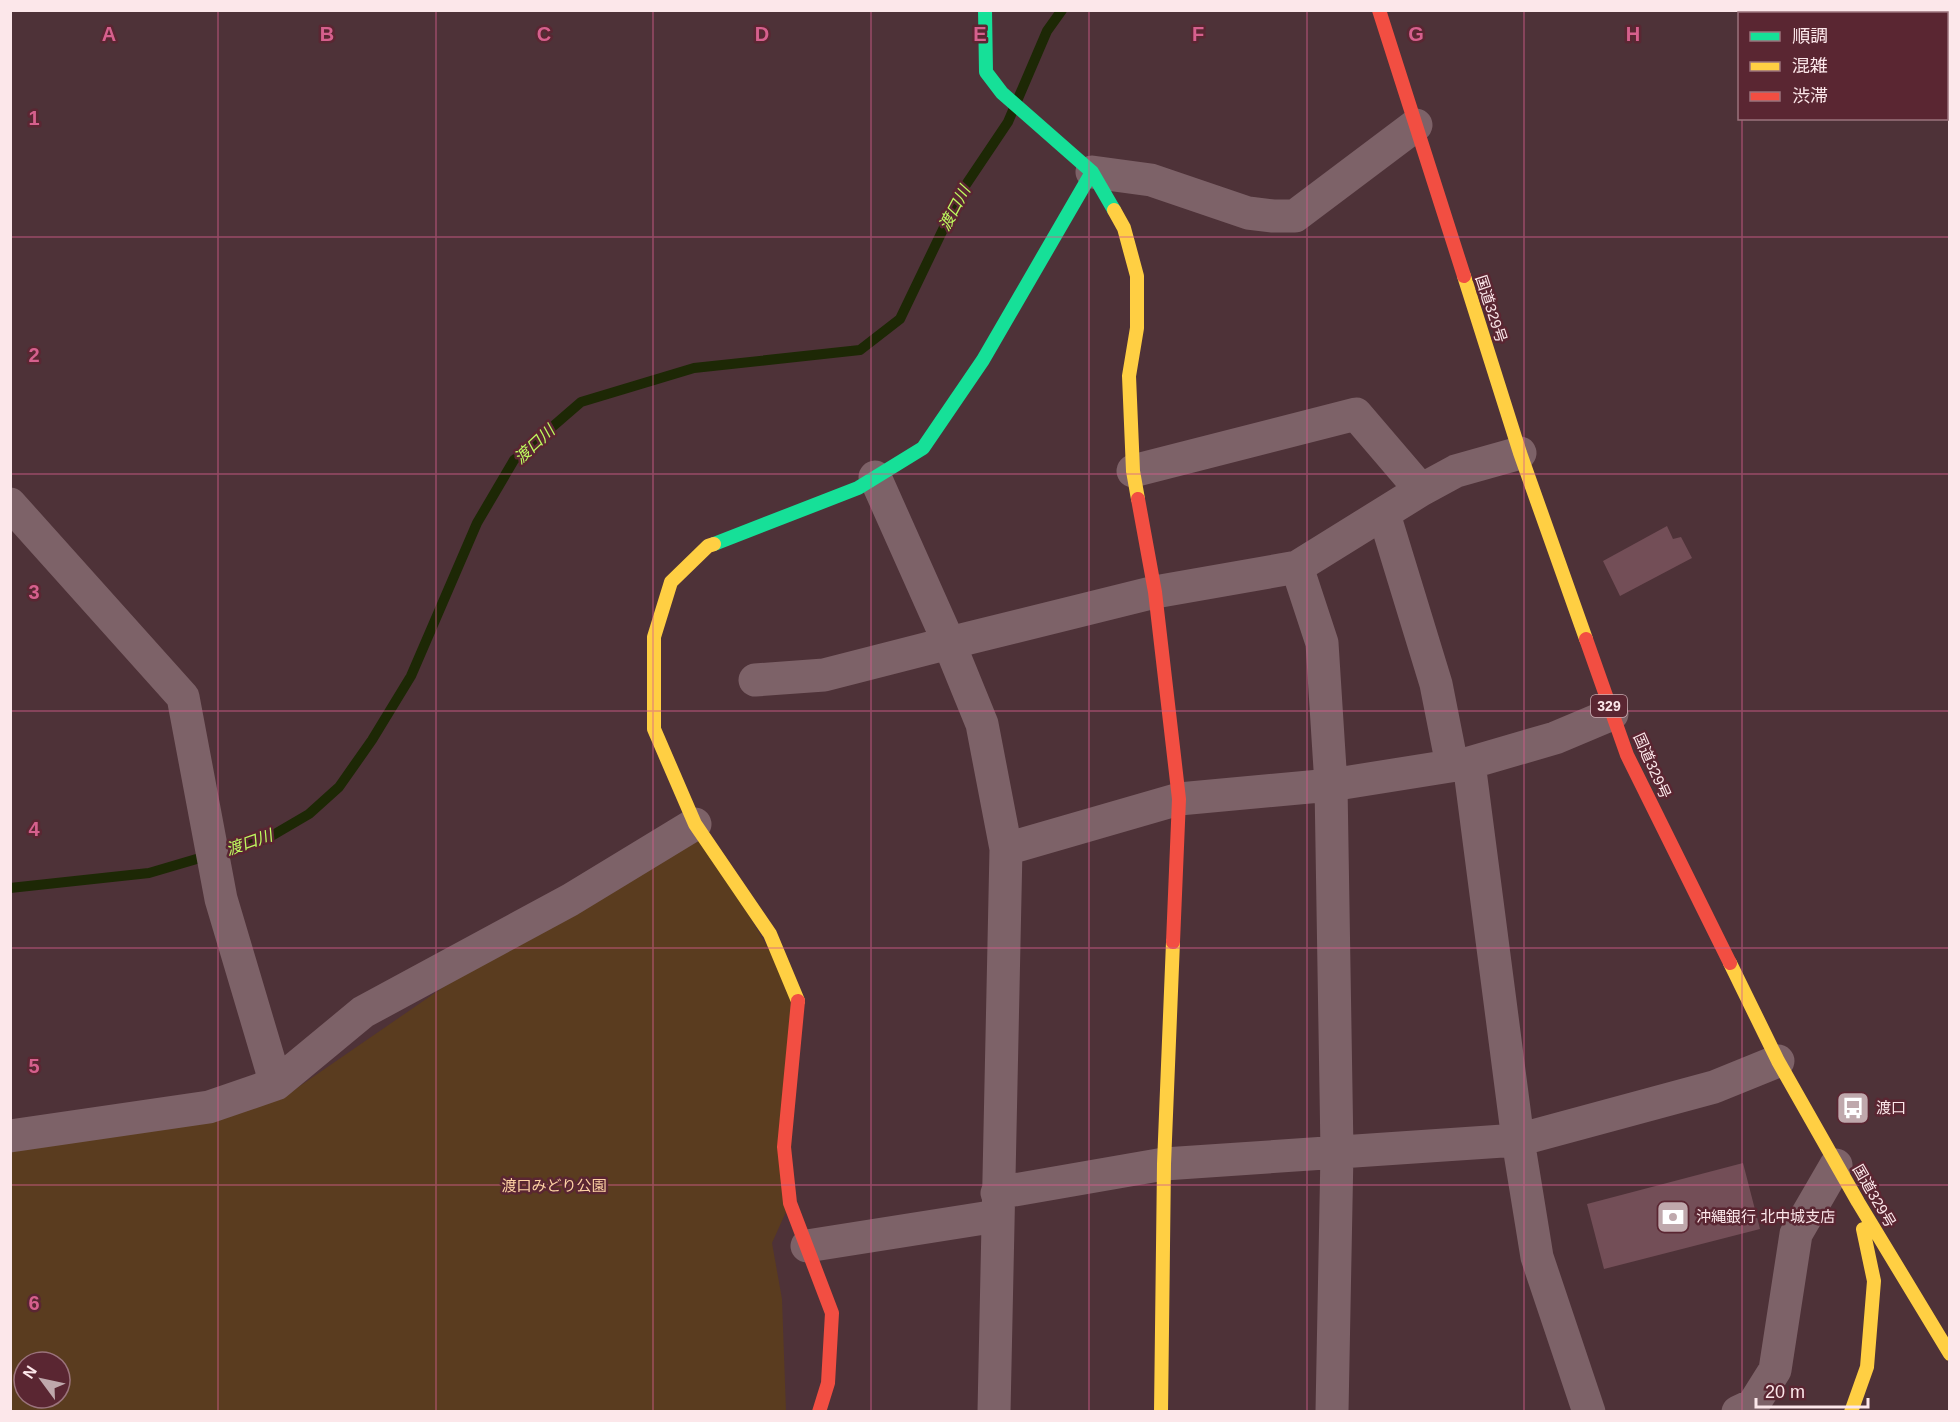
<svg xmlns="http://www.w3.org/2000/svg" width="1960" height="1422" viewBox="0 0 1960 1422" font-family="Helvetica,'Noto Sans JP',sans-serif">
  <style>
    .green { fill: #5a3c1f; fill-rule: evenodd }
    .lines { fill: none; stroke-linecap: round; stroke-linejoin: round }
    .stream { stroke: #1d2805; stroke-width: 10 }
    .building { fill: #734e57 }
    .street { stroke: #7d6268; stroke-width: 33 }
    .fast { stroke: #16e098; stroke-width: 14 }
    .slow { stroke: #ffcf43; stroke-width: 14 }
    .jam { stroke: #f24e42; stroke-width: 14 }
    .grid { fill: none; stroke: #d6608d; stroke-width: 1.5; stroke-opacity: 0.55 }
    .labels { text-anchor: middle; stroke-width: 5; stroke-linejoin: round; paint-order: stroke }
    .shield { fill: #5a2632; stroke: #cbadb3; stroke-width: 1.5 }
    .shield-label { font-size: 14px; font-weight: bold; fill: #fce7ea }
    .street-label { font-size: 15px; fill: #fce7ea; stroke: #5a2632 }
    .poi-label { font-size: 15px; fill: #fce7ea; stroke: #5a2632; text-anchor: start }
    .park-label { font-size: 15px; fill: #fed2a4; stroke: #5a2632 }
    .water-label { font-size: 16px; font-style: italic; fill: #bffc5f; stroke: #5a2632 }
    .grid-label { font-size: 20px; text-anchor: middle; font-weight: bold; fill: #d6608d; stroke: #5a2632; stroke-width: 5; stroke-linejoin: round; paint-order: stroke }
  </style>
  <rect width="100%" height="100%" fill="#4e3238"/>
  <!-- green -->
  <path class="green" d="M695,824l100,170 -5,209 -18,40 10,56 4,112h-775l-1,-261 271,-51 289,-199zM24,1362h36v36h-36z"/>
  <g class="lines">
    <!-- stream -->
    <path class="stream" d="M10,888l139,-15 119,-35 41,-24 30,-27 33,-47 39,-64 66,-153 37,-63 67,-58 113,-34 166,-18 40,-31 61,-127 47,-70 39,-91 15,-21"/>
  </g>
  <!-- building -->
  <path class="building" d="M1667,526l6,13 8,-2 11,21 -72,38 -17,-35z
    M1743,1163l17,66 -156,40 -17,-65z"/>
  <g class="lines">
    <!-- street -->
    <path class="street" d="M1092,172l59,8 97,33 25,3h22l121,-91
      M1133,471l223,-57 65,76
      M10,504l173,193 38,202 55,185
      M1384,514l52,170 16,81
      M1297,567l25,76 9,142 6,367 -5,260
      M755,680l69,-5 125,-32 -74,-166
      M1469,763l49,377 19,117 52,155
      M1006,849l173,-50 152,-14 138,-22 86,-25 57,-24
      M10,1136l199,-29 67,-23 87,-72 207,-112 125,-76
      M997,1193l167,-29 354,-24 196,-53 64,-26
      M807,1246l190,-30
      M994,1412l12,-563 -24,-125 -33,-81 206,-51 142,-25 124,-77 35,-19 64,-18
      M1738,1412l15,-7 22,-35 21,-136 40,-69"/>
    <!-- fast -->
    <path class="fast" d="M985,10l1,62 16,21 90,79 22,38
      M714,544l144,-56 65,-40 60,-88 109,-188"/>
    <!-- slow -->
    <path class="slow" d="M1114,210l10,18 13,48v52l-8,48 4,95 5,28
      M1464,276l56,177 66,186
      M714,544l-6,2 -37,36 -17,55v92l41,95 75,110 28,67
      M1730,963l48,98 80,141 92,152
      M1161,1412l3,-248 9,-222
      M1851,1412l16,-45 7,-86 -11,-52"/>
    <!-- jam -->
    <path class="jam" d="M1379,10l85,266
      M1138,499l17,93 24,207 -6,143
      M1586,639l41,116 103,208
      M798,1001l-14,146 6,56 42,110 -4,70 -9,29"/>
  </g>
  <!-- grid -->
  <path class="grid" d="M218,10v1402M436,10v1402M653,10v1402M871,10v1402M1089,10v1402M1307,10v1402M1524,10v1402M1742,10v4M1742,118v1294M10,237h1940M10,474h1940M10,711h1940M10,948h1940M10,1185h1940"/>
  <!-- icons -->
  <defs>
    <g id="bus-square" transform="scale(1.725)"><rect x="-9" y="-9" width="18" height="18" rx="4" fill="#bfa8ac" stroke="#5a2632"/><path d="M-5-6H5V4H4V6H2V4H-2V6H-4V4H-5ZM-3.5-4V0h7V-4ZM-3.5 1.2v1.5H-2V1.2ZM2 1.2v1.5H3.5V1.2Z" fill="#fff"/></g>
    <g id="bank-square" transform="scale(1.725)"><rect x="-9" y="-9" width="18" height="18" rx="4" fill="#bfa8ac" stroke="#5a2632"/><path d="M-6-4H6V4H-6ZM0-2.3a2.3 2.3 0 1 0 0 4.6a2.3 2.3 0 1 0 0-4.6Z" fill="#fff"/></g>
  </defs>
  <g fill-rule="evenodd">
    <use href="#bus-square" x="1853" y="1108"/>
    <use href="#bank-square" x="1673" y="1217"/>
  </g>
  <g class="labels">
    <!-- shield labels -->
    <rect class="shield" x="1591" y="695" width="36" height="22" rx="4.5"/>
    <g class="shield-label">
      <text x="1609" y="711">329</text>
    </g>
    <!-- street labels -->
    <g class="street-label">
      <text transform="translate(1491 309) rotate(72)" y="5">国道329号</text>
      <text transform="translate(1652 766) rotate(66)" y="5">国道329号</text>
      <text transform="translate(1874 1196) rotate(60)" y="5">国道329号</text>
    </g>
    <!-- poi labels -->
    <g class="poi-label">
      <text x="1876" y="1113">渡口</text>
      <text x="1696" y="1222">沖縄銀行 北中城支店</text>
    </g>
    <!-- park labels -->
    <g class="park-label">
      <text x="554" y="1191">渡口みどり公園</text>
    </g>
    <!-- water labels -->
    <g class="water-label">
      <text transform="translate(954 208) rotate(-62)" y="6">渡口川</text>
      <text transform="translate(534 444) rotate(-43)" y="6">渡口川</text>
      <text transform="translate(249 842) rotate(-19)" y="6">渡口川</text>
    </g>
  </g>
  <g class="grid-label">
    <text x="109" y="41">A</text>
    <text x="327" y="41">B</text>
    <text x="544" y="41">C</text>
    <text x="762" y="41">D</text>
    <text x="980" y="41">E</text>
    <text x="1198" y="41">F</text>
    <text x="1416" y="41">G</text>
    <text x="1633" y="41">H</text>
    <text x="34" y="125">1</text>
    <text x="34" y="362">2</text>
    <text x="34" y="599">3</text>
    <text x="34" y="836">4</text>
    <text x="34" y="1073">5</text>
    <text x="34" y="1310">6</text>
  </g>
  <!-- border -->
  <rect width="1960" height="1422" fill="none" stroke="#fce7ea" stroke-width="24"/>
  <!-- legend -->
  <rect x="1738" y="12" width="210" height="108" fill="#5a2632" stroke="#9b737c" stroke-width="1.5"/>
  <rect x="1750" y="32" width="30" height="9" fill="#16e098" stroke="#9b737c" stroke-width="1.5"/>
  <text x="1792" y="42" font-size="18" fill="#fce7ea">順調</text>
  <rect x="1750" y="62" width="30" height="9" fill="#ffcf43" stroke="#9b737c" stroke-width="1.5"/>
  <text x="1792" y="72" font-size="18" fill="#fce7ea">混雑</text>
  <rect x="1750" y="92" width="30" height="9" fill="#f24e42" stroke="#9b737c" stroke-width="1.5"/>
  <text x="1792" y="102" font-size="18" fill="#fce7ea">渋滞</text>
  <!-- north arrow -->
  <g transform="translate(42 1380) rotate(303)"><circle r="28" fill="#5a2632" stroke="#9b737c" stroke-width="1.5"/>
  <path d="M0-4.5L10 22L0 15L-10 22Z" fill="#bfa8ac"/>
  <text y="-9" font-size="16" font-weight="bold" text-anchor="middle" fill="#fce7ea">N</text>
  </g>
  <!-- scale -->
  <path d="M1756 1398v9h112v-9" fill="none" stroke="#fce7ea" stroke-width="3"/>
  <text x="1765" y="1398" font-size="18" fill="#fce7ea" stroke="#5a2632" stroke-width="4.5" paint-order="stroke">20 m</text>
</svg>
